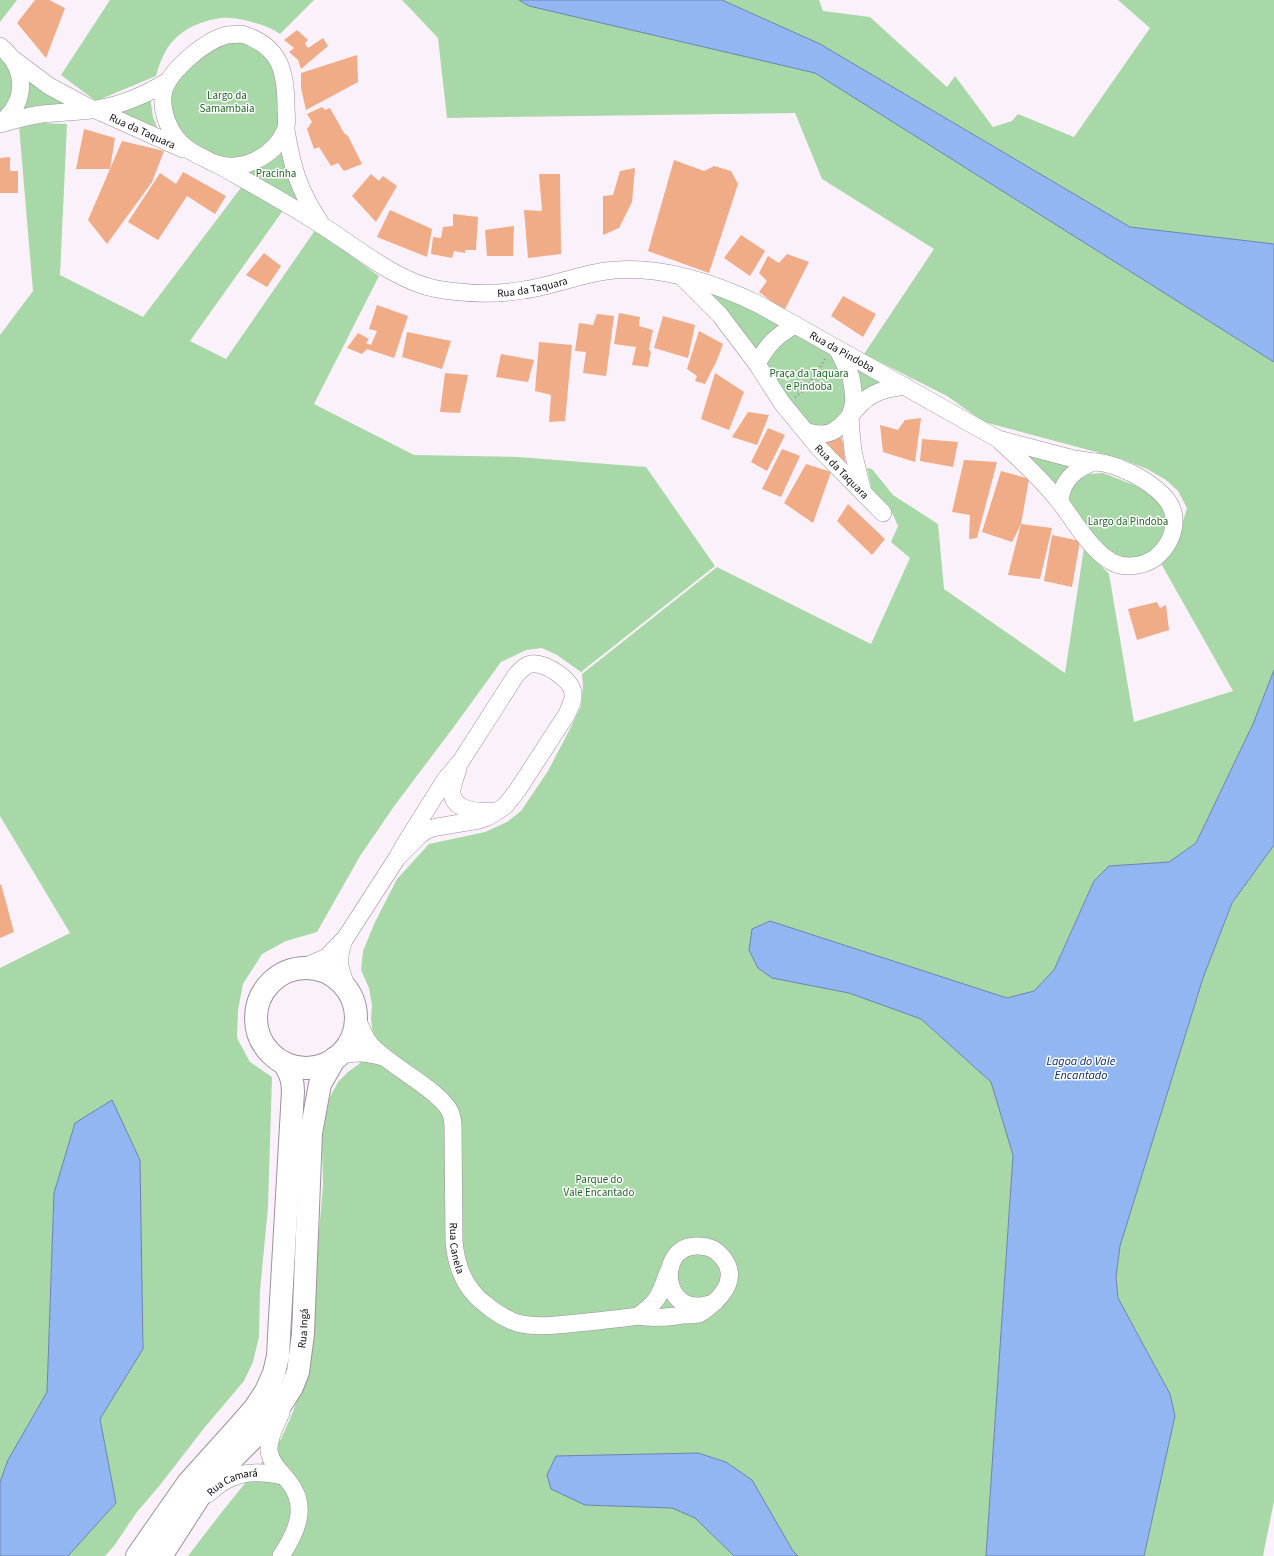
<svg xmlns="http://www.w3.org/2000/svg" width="1274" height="1556" viewBox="0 0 1274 1556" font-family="'Source Sans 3',sans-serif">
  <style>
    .green { fill: #a9d8a8 }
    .water { fill: #92b6f2; stroke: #6b83ae }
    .building { fill: #f0ab87 }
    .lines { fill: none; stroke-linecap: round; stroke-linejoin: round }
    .street-casing { stroke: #9a919a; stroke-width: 18 }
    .secondary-casing { stroke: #9a919a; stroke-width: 24 }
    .path { stroke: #948d93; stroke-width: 2.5; stroke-dasharray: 1 3; stroke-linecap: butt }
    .street { stroke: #fff; stroke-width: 17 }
    .secondary { stroke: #fff; stroke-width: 22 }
    .labels { text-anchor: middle; stroke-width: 3; stroke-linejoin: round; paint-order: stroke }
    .park-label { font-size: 11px; fill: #1e6723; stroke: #fff }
    .street-label { font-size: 11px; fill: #100d10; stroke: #fff }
    .water-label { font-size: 12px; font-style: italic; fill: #032b6f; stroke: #fff }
  </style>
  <rect width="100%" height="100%" fill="#fbf1fa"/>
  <!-- green -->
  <path class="green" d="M0,0h17l-17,22z
    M110,0h204l-34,34c-12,-9 -44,-18 -59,-16 -15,2 -32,8 -43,18 -12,10 -18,25 -22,40l-60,25 -35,-26z
    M402,0h117l10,6 286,67 459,289v308l-21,54 -57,119 -27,19 -60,4 -15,15 -40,89 -20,21 -27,7 -237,-77 -18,8 -2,21 8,18 14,10 77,15 72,26 70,63 22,73 -27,401h-188l-5,-5 -67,-89 -28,-9 -142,3 29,49 87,3 23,10 39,38h-546l33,-43 60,-74 11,-25 15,-40 16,-189 -1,-44 4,-26 4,-18 8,-15 10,-10 11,-8 14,-28 -2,-17 1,-14 -3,-17 -8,-18 2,-19 12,-29 22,-43 32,-35 56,-12 22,-10 14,-11 27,-40 25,-48 8,-17 2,-21 -1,-11 135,-107 154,77 39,-86 -19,-16 7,-16 -6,-13 -20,-22 -5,-23 5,1 21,26 45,29 6,65 121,84 19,-125 25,26 25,148 99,-31 -74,-131c13,-17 23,-32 28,-52l-9,-17 -12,-11 -19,-11 -25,-10 -138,-37 -37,-26 -83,-42 70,-105 -112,-70 -27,-66 -348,5 -9,-80z
    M722,0h97l4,11 47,6 77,70 8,-11 38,51 19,-6 6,-7 56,23 76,-109 -32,-28h156v244l-144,-17 -310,-183z
    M246,41l20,13 12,24 2,40 -3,10 -6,11 -9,9 -14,7 -17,3 -16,-3 -13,-6 -15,-11 -10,-13 -5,-15 -2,-14 10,-22 40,-31z
    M0,54l5,5 9,21 -5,23 -9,11z
    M28,78l44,26 -34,2 -17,3c6,-11 8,-18 7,-31z
    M150,97l3,20 4,10 -44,-15z
    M43,123l24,1 -7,151 83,42 100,-132 41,24 -94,132 36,18 92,-133 29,27 32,23 -65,128 100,51 104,2 128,10 69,99 -134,106 -24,-17 -15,-7 -16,2 -25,12 -48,66 -58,77 -35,51 -43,76 -31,9 -24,13 -19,30 -5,26 -1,28 13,24 22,15 -4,130 -8,84 -1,46 -6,25 -9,19 -39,46 -45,58 -23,27 -23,34 -9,10h-37l48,-53 -16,-84 43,-70 -89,-156 -7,199 -39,68 -8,22v-514l70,-35 -70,-117v-481l33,-44 -14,-165z
    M283,152l19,53 -58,-33 21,-7z
    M697,285l54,22 75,43 10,13 8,17 3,20 -4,13 -13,15 -17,-1 -9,-6z
    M854,364l36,19 -33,18z
    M1021,453l53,12 -18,22z
    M1103,473l31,12 16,8 11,11 6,12 -1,17 -17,20 -12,4h-13l-13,-5 -11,-10 -30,-37 -1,-9 3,-9 6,-7 11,-6z
    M1274,845v656l-11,55h-119l31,-140 -5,-22 -52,-96 -2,-21 4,-31 83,-268 29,-75z"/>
  <!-- water -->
  <path class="water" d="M519,0h203l98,44 310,183 144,17v118l-459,-289 -286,-67z
    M1274,670v175l-42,58 -29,75 -83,268 -4,31 2,21 52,96 5,22 -31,140h-158l27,-401 -22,-73 -70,-63 -72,-26 -77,-15 -14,-10 -9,-18 3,-21 18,-8 237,77 27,-7 20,-21 40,-89 15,-15 60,-4 27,-19 57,-119z
    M112,1100l28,60 3,189 -43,70 16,84 -48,53h-68v-74l8,-22 39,-68 7,-199 21,-70z
    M698,1453l28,9 26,18 41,71 5,5h-64l-39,-38 -23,-10 -87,-3 -34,-16 -4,-14 9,-19z"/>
  <!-- building -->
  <path class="building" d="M35,0h14l16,8 -19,50 -29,-35z
    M297,30l11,10 -3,3 3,5 15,-10 5,8 -27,23 -3,-9 -9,-8 5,-4 -10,-8z
    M357,55l1,27 -52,28 -5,-22v-15z
    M322,107l3,3 5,-2 14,25 4,3 14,28 -18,7 -6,-8 -7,3 -12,-19 -5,2 -7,-20 5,-7 -5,-8z
    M84,129l31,9 -5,31 12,-28 42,10 -12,31 -45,62 -19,-24 22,-51h-34z
    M10,157v14h8v22h-18v-35z
    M674,160l30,11 10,-5 17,5 7,13 -29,89 -61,-22z
    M635,168l-3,34 -13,26 -16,7v-39l10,-1 7,-24z
    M183,172l43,24 -11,18 -28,-18 -29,44 -30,-18 32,-49 16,11z
    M371,174l8,7 4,-5 14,10 -21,36 -24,-26z
    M539,174h21l1,80 -33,4 -4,-48 18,1z
    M390,210l42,19 -5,28 -50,-20z
    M453,214l25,3 -2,33h-11v3l-11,-2 -2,7 -21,-4 2,-17 8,1 2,-11 10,-1z
    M514,226l-1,30h-26l-2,-26z
    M741,235l24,16 -15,25 -26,-18z
    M264,253l17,13 -14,21 -21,-12z
    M787,254l22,8 -25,49 -25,-19 8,-11 -8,-8 9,-17 11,7z
    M843,296l33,18 -13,23 -32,-21z
    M377,305l31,11 -14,42 -27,-9 -5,5 -15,-6 11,-15 11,6 -3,4 5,2 6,-14 -8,-2z
    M619,313l21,4 -1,9 14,4 -4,19 2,3 -3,15 -16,-2 4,-18 -22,-3z
    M597,314l17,2 -8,60 -23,-3 3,-21 -11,-1 4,-28 14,2z
    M663,316l32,9 -7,33 -34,-10z
    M699,331l24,13 -6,16 -12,24 -10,-3 2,-5 -10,-7z
    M407,332l44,9 -9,28 -40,-12z
    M539,342l33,3 -7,76 -16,1 2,-27 -16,-4z
    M501,354l33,6 -6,22 -32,-5z
    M445,373l23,2 -8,38 -20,-1z
    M715,373l29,19 -15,38 -28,-11z
    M748,412l21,3 -12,30 -25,-8z
    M921,418l-6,44 -32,-10 -3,-27 18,5 7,-10z
    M768,428l17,7 -18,36 -16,-9z
    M841,436l2,8 3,24 -27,-27z
    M922,439l36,3 -5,25 -33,-6z
    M782,449l18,7 -19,41 -19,-8z
    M964,460l33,2 -20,76 -8,1 1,-24 -18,-3z
    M806,464l25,8 -18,51 -29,-20z
    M1001,471l28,8 -8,45 -9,18 -30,-10z
    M848,504l37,35 -13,16 -35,-34z
    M1021,524l31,4 -12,51 -32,-4z
    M1052,535l28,6 -8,46 -28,-6z
    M1157,602l3,6 6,-3 3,25 -32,10 -9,-31z
    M1,884l13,48 -14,6v-53z"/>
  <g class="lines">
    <!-- street casing -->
    <g class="street-casing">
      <g id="street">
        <path d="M242,34c38,12 44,37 44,73 0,7 2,18 -1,24 -11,25 -42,41 -68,33 -4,-1 -8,-3 -11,-5 -16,-7 -28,-15 -36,-31 -6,-11 -9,-26 -6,-38 7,-21 42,-50 63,-55 5,-1 10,0 15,-1z"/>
        <path d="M0,46c27,22 28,56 0,77"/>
        <path d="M13,59l36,27 43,23"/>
        <path id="s1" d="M96,110l87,39"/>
        <path d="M0,124c14,-4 27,-8 42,-10 18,-2 37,-2 55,-5 25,-4 50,-15 71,-28"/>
        <path d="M286,130c6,37 13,61 34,92"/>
        <path id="s2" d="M217,164c35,20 70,39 104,61 34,21 76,57 116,64 29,5 58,6 87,1 28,-4 54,-15 82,-19 52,-7 106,11 152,33l240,135 76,20 20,3"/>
        <path id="s3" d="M683,278l37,37 37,49 25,39 37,45 64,65"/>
        <path d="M838,350l13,27 2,13 1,12 -4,14 1,15 2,20 9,38"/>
        <path d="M757,364c10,-19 19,-28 38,-39"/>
        <path d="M805,431c33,11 37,-10 58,-29 11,-11 27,-14 42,-16"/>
        <path d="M1001,442c21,19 40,37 58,59 15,19 31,49 53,61 13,7 32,4 43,-4 12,-10 20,-24 19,-40 -1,-28 -54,-55 -79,-56 -3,0 -6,2 -8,3 -16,7 -26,20 -27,37"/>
        <path d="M458,769c-2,7 -7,17 -6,25 3,17 25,18 38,17"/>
        <path d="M344,940c-8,22 -4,29 4,50"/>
        <path d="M302,968l25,-11 19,-20 51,-79 9,-16 39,-62 16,-19 55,-86c5,-5 9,-10 15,-11 14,-2 40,15 42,29 1,7 -3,14 -6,21l-50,77 -12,15 -17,11 -9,3 -42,7 -8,2 -8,5 -24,24"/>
        <path id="s4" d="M355,1013c4,11 8,22 15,31 17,21 74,48 81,70 1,3 2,8 2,12l1,115c2,25 11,48 31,63 10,8 20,15 32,19 19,5 41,2 60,0 20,-2 41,-4 61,-7 15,3 30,1 45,-1 5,0 11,0 16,-1 4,-2 9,-6 12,-9 15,-12 26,-29 12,-47 -6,-8 -15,-12 -24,-12 -45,-3 -38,79 16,56"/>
        <path d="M337,1056c20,-4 26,-4 46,1"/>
        <path d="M638,1316c20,-14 22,-21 30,-44"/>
        <path id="s5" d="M208,1494c22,-22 45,-25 75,-18"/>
        <path d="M281,1556c15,-23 28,-49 8,-74 -7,-9 -18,-18 -20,-31 -1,-13 7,-26 12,-38"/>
      </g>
    </g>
    <!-- secondary casing -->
    <g class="secondary-casing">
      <g id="secondary">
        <circle cx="306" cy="1018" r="50"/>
        <path d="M137,1556l51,-73 53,-59 14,-16 11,-17 8,-18 4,-17 1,-20 14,-245c0,-11 -3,-18 -9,-28"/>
        <path id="s6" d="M161,1556l47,-73 56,-56 14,-18 14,-22 6,-15 5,-38 8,-201 9,-49 15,-26"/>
      </g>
    </g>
    <!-- path -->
    <path class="path" d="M795,397l12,-9 18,-29"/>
    <!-- street -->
    <use href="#street" class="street"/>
    <!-- secondary -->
    <use href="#secondary" class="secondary"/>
  </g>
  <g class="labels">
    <!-- park labels -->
    <g class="park-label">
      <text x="227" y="99">Largo da<tspan x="227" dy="13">Samambaia</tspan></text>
      <text x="276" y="177">Pracinha</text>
      <text x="809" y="377">Praça da Taquara<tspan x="809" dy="13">e Pindoba</tspan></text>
      <text x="1128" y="525">Largo da Pindoba</text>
      <text x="599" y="1183">Parque do<tspan x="599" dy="13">Vale Encantado</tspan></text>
    </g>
    <!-- street labels -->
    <g class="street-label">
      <text dy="4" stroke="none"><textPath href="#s1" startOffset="51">Rua da Taquara</textPath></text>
      <text dy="4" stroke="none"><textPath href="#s2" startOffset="350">Rua da Taquara</textPath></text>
      <text dy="4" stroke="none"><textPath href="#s2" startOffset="680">Rua da Pindoba</textPath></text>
      <text dy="4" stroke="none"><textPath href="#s3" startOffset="251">Rua da Taquara</textPath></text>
      <text dy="4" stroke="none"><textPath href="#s4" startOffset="277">Rua Canela</textPath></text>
      <text dy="4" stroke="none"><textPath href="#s6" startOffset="275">Rua Ingá</textPath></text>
      <text dy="4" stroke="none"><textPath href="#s5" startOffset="28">Rua Camará</textPath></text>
    </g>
    <!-- water labels -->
    <g class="water-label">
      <text x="1081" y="1065">Lagoa do Vale<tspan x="1081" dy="14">Encantado</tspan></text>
    </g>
  </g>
</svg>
